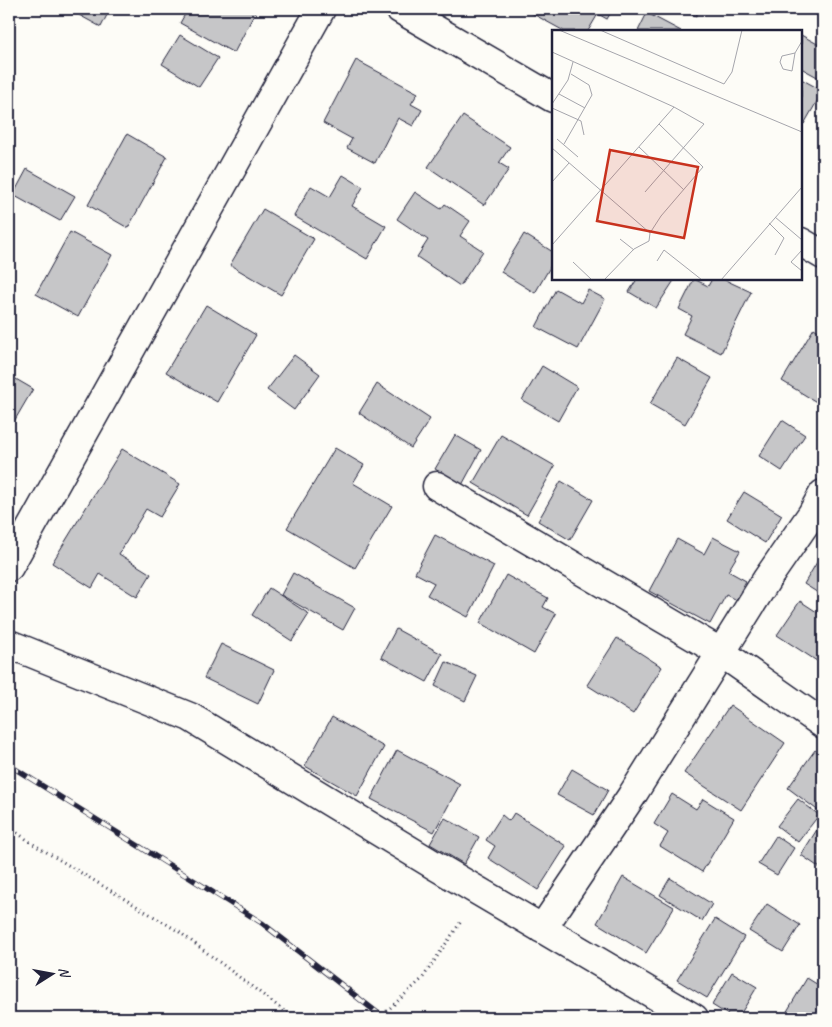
<svg xmlns="http://www.w3.org/2000/svg" width="832" height="1027" viewBox="0 0 832 1027" font-family="Caveat,sans-serif">
  <style>
    .building { fill: #c6c6c8; stroke: #22223b }
    .lines { fill: none; stroke-linecap: round; stroke-linejoin: round }
    .street-casing { stroke: #22223b; stroke-width: 31 }
    .path { stroke: #22223b; stroke-width: 3; stroke-dasharray: 1 4; stroke-linecap: butt }
    .street { stroke: #fdfcf7; stroke-width: 28 }
    .rail-casing { stroke: #22223b; stroke-width: 5.5 }
    .rail { stroke: #fdfcf7; stroke-width: 4; stroke-dasharray: 11; stroke-linecap: butt }
    .inset-road { fill: none; stroke: #a5a5ac; stroke-width: 1 }
    .view { fill: #c8321e; fill-opacity: 0.15; stroke: #c8321e; stroke-width: 2.5 }
    .inset-edge { fill: none; stroke: #22223b; stroke-width: 2.5 }
  </style>
  <rect width="100%" height="100%" fill="#fdfcf7"/>
  <filter id="ink" filterUnits="userSpaceOnUse"><feTurbulence type="fractalNoise" baseFrequency=".02" numOctaves="2"/><feDisplacementMap in="SourceGraphic" scale="10" xChannelSelector="R" yChannelSelector="G"/><feConvolveMatrix kernelMatrix="1 2 1 2 8 2 1 2 1" color-interpolation-filters="sRGB"/></filter>
  <g filter="url(#ink)">
    <!-- building -->
    <path class="building" d="M82,9h28l-9,18 -22,-12z
      M188,9h69l-23,44 -54,-30z
      M524,9h89l-6,10 -9,-5 -10,17h-24z
      M681,9h19l-4,7z
      M647,13l34,18h-43z
      M180,35l38,23 -19,29 -37,-23z
      M801,35l22,12v28l-2,4 -20,-11z
      M356,60l62,33 -7,11 11,6 -9,16 -15,-8 -23,45 -28,-15 5,-9 -29,-16z
      M801,79l22,12 -19,33 -3,-2z
      M463,116l47,31 -11,16 10,6 -25,36 -56,-38z
      M127,134l40,23 -39,71 -40,-23z
      M27,169l48,27 -15,25 -47,-26z
      M343,175l20,12 -11,19 34,20 -19,33 -73,-43 17,-30 19,11z
      M415,192l26,17 4,-5 25,17 -10,15 23,15 -23,35 -43,-29 11,-17 -31,-21z
      M263,209l51,30 -33,56 -51,-30z
      M70,232l42,23 -34,62 -42,-23z
      M524,234l29,18v10l-18,31 -34,-21z
      M637,279h38l-19,29 -27,-16z
      M694,279l14,7 4,-7h11l28,13 -30,61 -38,-19 9,-18 -13,-7z
      M556,289l25,14 7,-13 17,9 -27,50 -42,-22z
      M206,305l50,30 -39,67 -51,-30z
      M814,328l9,6v72l-41,-25z
      M294,355l26,19 -26,36 -27,-20z
      M677,358l35,20 -27,46 -35,-20z
      M542,366l35,21 -19,34 -36,-21z
      M9,375l24,14 -24,41z
      M377,384l53,35 -19,29 -52,-35z
      M782,420l23,15 -23,36 -23,-15z
      M455,435l26,15 -19,35 -27,-16z
      M501,435l54,31 -28,49 -54,-32z
      M335,448l29,17 -11,18 39,23 -37,62 -68,-40z
      M122,449l58,35 -20,33 -14,-8 -27,45 32,20 -14,23 -37,-23 -8,14 -40,-25z
      M561,481l32,19 -23,40 -32,-19z
      M744,492l38,23 -17,28 -38,-24z
      M435,535l59,31 -26,51 -41,-22 7,-12 -19,-10z
      M713,537l27,14 -12,20 18,10 -10,19 -10,-5 -16,29 -61,-33 28,-52 27,15z
      M823,538v12l-5,-2z
      M820,557l3,2v37l-19,-12z
      M293,573l62,35 -12,22 -62,-35z
      M506,575l42,23 -5,9 13,7 -22,40 -54,-31z
      M269,588l40,26 -17,27 -40,-26z
      M800,601l23,15v49l-46,-30z
      M396,629l46,25 -15,28 -46,-25z
      M617,638l45,29 -29,47 -46,-29z
      M221,644l53,26 -16,34 -54,-26z
      M446,662l31,14 -12,25 -30,-15z
      M730,705l55,38 -44,67 -57,-37z
      M332,717l52,30 -27,49 -52,-30z
      M397,750l63,34 -26,48 -63,-33z
      M815,750l8,6v52l-3,4 -32,-24z
      M572,769l36,21 -14,25 -37,-20z
      M672,794l24,15 7,-10 31,19 -32,54 -42,-26 8,-13 -14,-9z
      M798,799l21,16 -21,27 -21,-16z
      M514,813l52,33 -28,44 -50,-32 7,-12 -9,-6 16,-25 7,6z
      M445,818l34,19 -15,27 -34,-20z
      M823,820v50l-22,-15z
      M776,836l18,12 -17,27 -19,-11z
      M623,877l51,30 -28,46 -49,-30z
      M670,878l42,26 -10,17 -42,-26z
      M767,904l33,21 -17,27 -34,-21z
      M715,919l29,18 -37,61 -30,-18z
      M732,972l25,15 -19,31h-5l-21,-13z
      M807,978l16,10v30h-40z"/>
    <g class="lines">
      <!-- street casing -->
      <g class="street-casing">
        <path id="street" d="M400,9l153,89
          M801,242l22,13
          M437,486l285,167 101,71
          M9,567l312,-558
          M9,644l181,73 244,148 260,153
          M542,929l89,-132 136,-218 45,-65 11,-20"/>
      </g>
      <!-- path -->
      <path class="path" d="M9,827l24,17 145,87 109,82 23,5
        M379,1018l43,-39 40,-59"/>
      <!-- street -->
      <use href="#street" class="street"/>
      <!-- rail casing -->
      <g class="rail-casing">
        <path id="rail" d="M9,765l253,158 122,95"/>
      </g>
      <!-- rail -->
      <use href="#rail" class="rail"/>
    </g>
  </g>
  <!-- overview -->
  <g transform="translate(552 30)">
    <rect width="250" height="250" fill="#fdfcf7"/>
    <path class="inset-road" d="M7,0l243,102M48,0l124,54 8,-12 10,-42M0,22l122,55 30,17 -59,68M243,23l-13,3 -2,6 3,7 9,2 3,-18 7,-12M7,64l26,14M0,74l16,-24 5,-18M0,78l29,13 3,14M5,109l21,18M12,114l28,-49 -3,-10 -18,-11M87,117l45,43M0,118l98,85M0,152l17,-19M223,187l27,23M217,193l15,15 -9,17M68,209l14,11M0,215l122,-138M250,220l-11,12 11,9M105,231l7,-11 38,30M21,232l19,18M52,250l30,-31 15,-8 1,-8 11,-17 42,-49 -44,-43M169,250l81,-93"/>
    <path class="view" d="M58,120l88,17 -14,71 -87,-17z"/>
    <rect width="250" height="250" class="inset-edge"/>
  </g>
  <!-- margin -->
  <rect width="832" height="1027" fill="none" stroke="#fdfcf7" stroke-width="30"/>
  <rect x="15" y="15" width="802" height="997" fill="none" stroke="#22223b" stroke-width="2" filter="url(#ink)"/>
  <!-- north arrow -->
  <g transform="translate(52 974) rotate(79)" stroke="#fdfcf7" stroke-width="4" paint-order="stroke">
  <path d="M0-4L9 19L0 12L-9 19Z" fill="#22223b"/>
  <text y="-8" font-size="14" font-weight="bold" text-anchor="middle" fill="#22223b">N</text>
  </g>
</svg>
